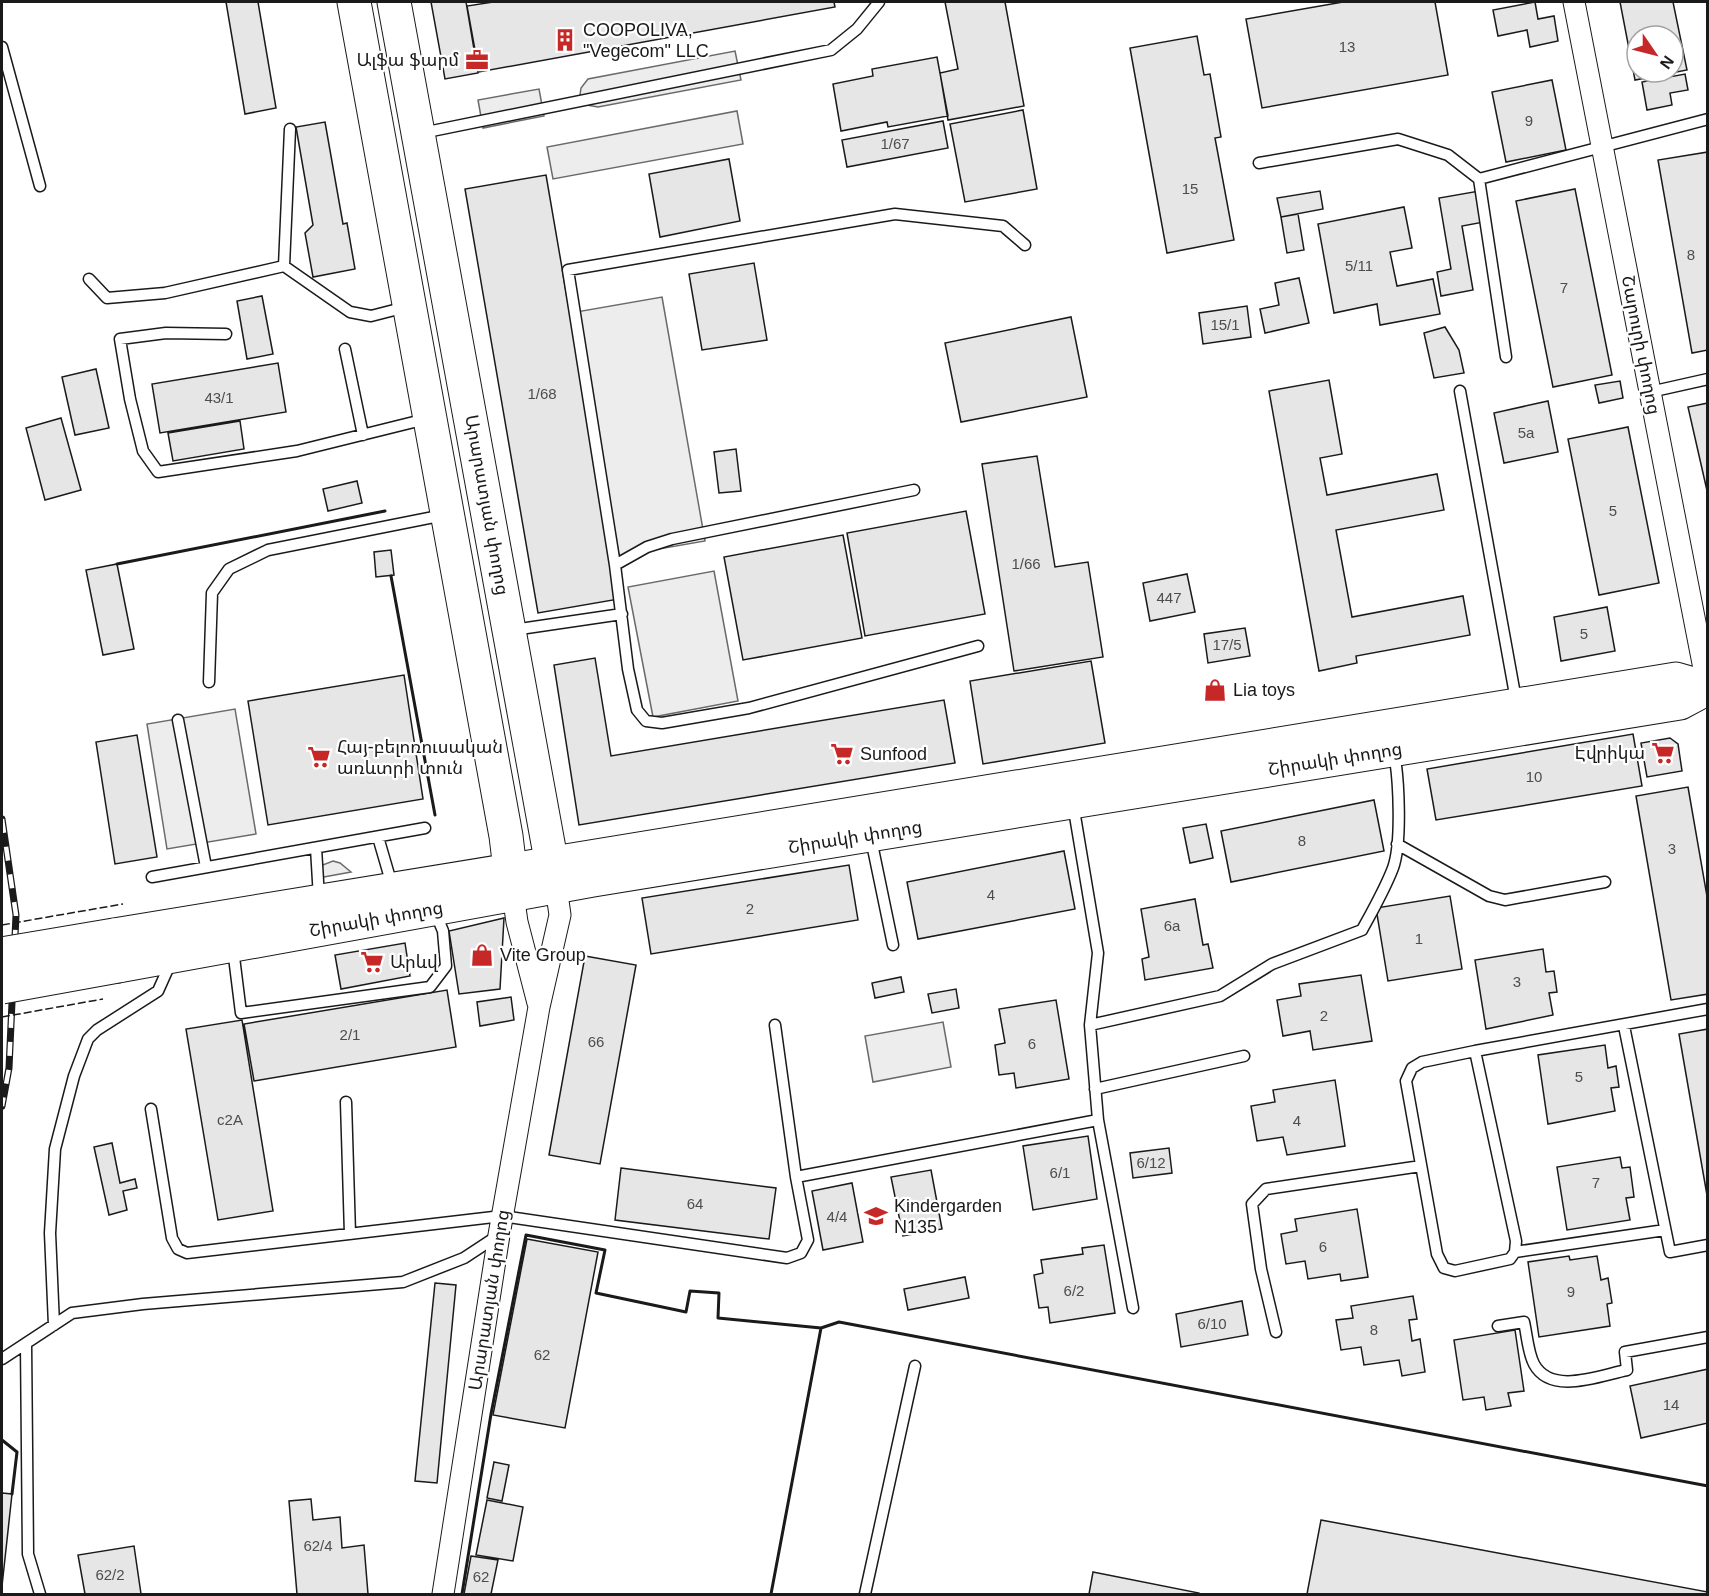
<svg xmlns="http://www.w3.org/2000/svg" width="1709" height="1596" viewBox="0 0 1709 1596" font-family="Arial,'Noto Sans Armenian',sans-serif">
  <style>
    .built { fill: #ededed; stroke: #6a6a6a; stroke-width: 1.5 }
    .building { fill: #e6e6e6; stroke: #1a1a1a; stroke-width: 1.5; fill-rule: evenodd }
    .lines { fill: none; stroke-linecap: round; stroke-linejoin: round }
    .lane-casing { stroke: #1a1a1a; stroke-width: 13 }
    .street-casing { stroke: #1a1a1a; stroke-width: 23 }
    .primary-casing { stroke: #1a1a1a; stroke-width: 35 }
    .highway-casing { stroke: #1a1a1a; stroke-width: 35 }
    .lane { stroke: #fff; stroke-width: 10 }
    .street { stroke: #fff; stroke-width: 21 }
    .primary { stroke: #fff; stroke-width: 33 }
    .highway { stroke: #fff; stroke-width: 33 }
    .rail-casing { stroke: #1a1a1a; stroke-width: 7 }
    .rail { stroke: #fff; stroke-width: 4.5; stroke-dasharray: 14; stroke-linecap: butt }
    .highway-bridge-casing { stroke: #1a1a1a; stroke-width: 35; stroke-linecap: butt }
    .highway-bridge { stroke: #fff; stroke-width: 33 }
    .fence { stroke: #1a1a1a; stroke-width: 1.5; stroke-dasharray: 8 3; stroke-linecap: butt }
    .wall { stroke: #1a1a1a; stroke-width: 3 }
    .labels { text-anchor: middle; stroke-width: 4.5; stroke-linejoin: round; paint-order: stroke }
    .number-label { font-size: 15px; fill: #4d4d4d }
    .poi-label { font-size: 18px; fill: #1a1a1a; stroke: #fff; text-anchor: start }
    .street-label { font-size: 18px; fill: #1a1a1a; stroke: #fff }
  </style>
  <rect width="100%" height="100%" fill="#fff"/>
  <!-- built -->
  <path class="built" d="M735,51l6,29 -143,27 -11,-2 -7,-10 1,-7 7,-9z
    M539,89l5,27 -61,12 -5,-28z
    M737,111l6,33 -190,35 -6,-32z
    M662,297l43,244 -86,15 -43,-244z
    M714,571l24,130 -85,16 -25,-130z
    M235,709l21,125 -89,15 -20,-125z
    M333,861l7,2 11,9 -38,7 7,-13z
    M943,1022l8,45 -78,15 -8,-46z"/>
  <!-- building -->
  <path class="building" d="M226,2h32l18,106 -31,6z
    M431,2h35l12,71 -33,6z
    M493,2h341l1,5 -356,65 -12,-66z
    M945,2h60l19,104 -76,14 -8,-47 18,-4z
    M1343,2h92l13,73 -186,33 -16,-89z
    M1535,2l3,17 16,-3 4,25 -28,6 -3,-17 -29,6 -5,-26z
    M1620,2h53l14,68 -52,10zM1637,36h36v36h-36z
    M1197,36l7,39 6,-1 11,63 -6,1 19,102 -67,13 -37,-205z
    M937,57l11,59 -60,11 -1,-5 -46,9 -8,-47 40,-8 -1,-7z
    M1685,74l3,16 -18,3 2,12 -25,5 -5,-28z
    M1552,80l14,70 -60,12 -14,-70z
    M1023,110l14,79 -72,13 -15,-78z
    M943,121l5,27 -101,19 -5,-27z
    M325,122l18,102 4,-1 8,46 -42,8 -8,-44 8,-8 -17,-98z
    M1708,152v198l-16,3 -34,-193z
    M729,159l11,62 -80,16 -11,-63z
    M546,175l73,424 -81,14 -73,-424z
    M1575,189l37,186 -59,12 -37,-186z
    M1320,191l3,18 -42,8 -4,-19z
    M1479,191l5,31 -22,4 11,64 -32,6 -4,-24 14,-3 -12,-71z
    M1404,207l8,41 -22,4 7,34 36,-7 7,35 -60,11 -3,-21 -43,9 -16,-89z
    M1298,214l6,36 -17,3 -6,-36z
    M754,263l13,77 -65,10 -13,-76z
    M1299,278l10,45 -44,10 -5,-24 19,-4 -4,-22z
    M262,296l11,58 -26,5 -10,-58z
    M1247,306l4,31 -48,7 -4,-31z
    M1071,317l16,80 -126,25 -16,-79z
    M1445,327l14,23 5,23 -30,5 -10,-45z
    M278,363l8,49 -126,21 -8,-49z
    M96,369l13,59 -34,7 -13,-58z
    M1329,380l13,74 -22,4 7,37 110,-21 7,36 -108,20 16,87 111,-21 7,39 -114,21 1,7 -38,8 -50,-280z
    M1620,381l3,17 -24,5 -4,-18z
    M1548,401l10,51 -54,11 -10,-50z
    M1708,403v92l-20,-88z
    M61,418l20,72 -36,10 -19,-72z
    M240,421l4,28 -71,12 -5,-28z
    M1628,427l31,156 -60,12 -31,-156z
    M736,449l5,42 -22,2 -5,-41z
    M1037,456l18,111 33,-5 15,95 -89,14 -32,-207z
    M357,481l5,22 -34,8 -5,-22z
    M966,511l19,103 -120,22 -18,-103z
    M843,535l19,103 -119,22 -19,-103z
    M391,550l3,25 -18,2 -2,-25z
    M117,564l17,85 -31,6 -17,-85z
    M1187,574l8,38 -45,9 -7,-38z
    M1607,607l8,44 -54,10 -7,-44z
    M1245,628l5,28 -42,7 -4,-29z
    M595,658l16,98 333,-56 11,63 -376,62 -25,-160z
    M1091,661l14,82 -122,21 -13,-83z
    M404,675l19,124 -155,26 -20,-124z
    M1633,734l9,52 -206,34 -9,-51z
    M137,735l20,122 -42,7 -19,-122z
    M1670,738l8,6 4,27 -35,6 -6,-34z
    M1688,787l20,115v92l-37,6 -35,-204z
    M1374,800l10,51 -153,31 -10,-51z
    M1206,824l7,34 -23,5 -7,-35z
    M1064,851l11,58 -157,30 -11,-57z
    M849,865l9,55 -207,34 -9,-56z
    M1450,896l12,73 -74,12 -12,-73z
    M1195,899l8,46 5,-1 5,24 -68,12 -3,-21 7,-2 -8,-48z
    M504,918l-4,71 -41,5 -10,-63z
    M405,943l5,33 -69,13 -6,-34z
    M1543,949l3,23 8,-1 3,21 -8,1 4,22 -67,14 -11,-69z
    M585,956l51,9 -36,199 -51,-9z
    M1361,975l11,66 -59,9 -3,-19 -27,5 -6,-36 24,-4 -2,-12z
    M901,977l3,15 -29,6 -3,-15z
    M956,989l3,19 -27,5 -4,-19z
    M447,990l9,57 -202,34 -10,-57z
    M511,997l3,23 -34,6 -3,-24z
    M1056,1000l13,79 -53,9 -2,-15 -15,2 -4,-30 10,-2 -6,-34z
    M242,1020l31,191 -55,9 -32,-191z
    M1708,1029v172l-29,-167z
    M1605,1045l3,23 8,-2 3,21 -8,1 4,23 -67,13 -10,-69z
    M1335,1080l10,66 -58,9 -4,-18 -26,4 -6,-35 24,-4 -2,-12z
    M1088,1136l9,63 -64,11 -10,-64z
    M112,1143l8,40 15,-4 2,9 -14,3 4,19 -18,5 -15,-68z
    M1169,1148l3,25 -39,5 -3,-25z
    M1620,1157l2,11 8,-1 4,30 -8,1 4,22 -63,10 -10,-63z
    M621,1168l155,20 -7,51 -154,-19z
    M931,1170l11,59 -39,7 -12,-59z
    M852,1183l11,59 -40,8 -11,-59z
    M1357,1209l11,68 -27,4 -1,-7 -32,5 -3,-18 -19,3 -5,-30 16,-3 -2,-12z
    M527,1239l71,13 -33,176 -72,-13z
    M1104,1245l11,68 -65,10 -2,-16 -9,1 -5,-33 9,-2 -2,-13 42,-6 -1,-6z
    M1569,1256l1,4 27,-4 4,24 7,-2 4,25 -5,1 3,22 -71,11 -11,-75z
    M965,1277l4,21 -61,12 -4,-21z
    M435,1283l21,2 -19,198 -22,-2z
    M1413,1296l4,23 -8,1 3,21 8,-2 5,33 -23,4 -3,-16 -35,5 -3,-18 -20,3 -5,-30 17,-2 -2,-12z
    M1242,1301l6,34 -67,12 -5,-33z
    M1515,1330l9,61 -16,2 3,13 -25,4 -2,-13 -21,3 -9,-60z
    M1708,1369v54l-67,15 -11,-52z
    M494,1462l15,3 -7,36 -15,-3z
    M2,1493l10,1 -10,92z
    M311,1499l2,21 27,-3 2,31 22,-3 4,49h-71l-8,-93z
    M487,1500l36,7 -10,54 -37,-6z
    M1321,1520l387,72v2h-401z
    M134,1546l7,48h-56l-7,-39z
    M471,1556l27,4 -7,34h-27z
    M1093,1572l106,21v1h-110z"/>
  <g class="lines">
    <!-- lane casing -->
    <g class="lane-casing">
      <path id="lane" d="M2,47l38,139
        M422,133l409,-83 26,-21 22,-27
        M1259,163l139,-24 50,16 31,24 229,-60
        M1479,179l27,178
        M284,266l6,-137
        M89,279l18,19 58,-5 119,-27 66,46 21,4 35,-9
        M226,334l-60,-1 -46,6 10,60 13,52 15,21 139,-21 129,-32
        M345,349l18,86
        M1460,391l56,309
        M1650,392l58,-13
        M914,490l-242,49 -25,8 -32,18 13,104 9,41 9,11 16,2 87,-15 229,-62
        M615,565l-47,-295 327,-56 108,12 22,19
        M513,630l109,-16
        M209,682l3,-89 17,-24 39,-19 176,-35
        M178,720l28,147
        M1073,804l25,149 -8,72 8,95 35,188
        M378,837l14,48
        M871,839l22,106
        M1397,844l92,52 16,4 100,-18
        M316,848l3,50
        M152,877l273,-49
        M233,949l8,64 189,-26 16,-21 -3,-35 -8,-19
        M1090,1025l130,-29 52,-32 90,-34c11,-20 23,-41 31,-62 9,-25 6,-89 1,-115
        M1624,1026l46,226 38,-7
        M1475,1051l-53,11 -10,6 -6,13 31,173 7,14 11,3 55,-12 5,-7 1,-11 -41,-190 233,-42
        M1095,1089l149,-33
        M346,1102l4,132
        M151,1109l21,129 6,11 9,4 315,-37 285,42 14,-5 7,-13 -12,-63 -21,-152
        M796,1177l302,-57
        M1515,1252l150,-22
        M54,1325l-4,-92 5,-84 19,-73 14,-37 9,-9 61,-39 13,-29
        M1498,1326l26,-4c3,13 4,31 10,42 17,32 67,11 93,6l-2,-18 83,-15
        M1276,1332l-15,-63 -9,-65 14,-15 155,-23
        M26,1343l2,211 12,40
        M2,1359l70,-46 71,-9 260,-22 61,-24 35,-23
        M865,1594l50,-228"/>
    </g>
    <!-- street casing -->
    <g class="street-casing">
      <path id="street" d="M1574,2l134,687
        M513,894l4,28 21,81
        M443,1594l56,-359 40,-228 21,-92 -4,-28"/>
    </g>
    <!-- primary casing -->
    <g class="primary-casing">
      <path id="primary" d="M354,2l152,834 7,58
        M394,2l162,885"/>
    </g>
    <!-- highway casing -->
    <g class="highway-casing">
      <path id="highway" d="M114,935l1562,-256 31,9
        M118,966l475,-86 1087,-177 28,-15"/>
    </g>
    <!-- lane -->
    <use href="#lane" class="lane"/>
    <!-- street -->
    <use href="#street" class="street"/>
    <!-- primary -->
    <use href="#primary" class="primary"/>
    <!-- highway -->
    <use href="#highway" class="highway"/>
    <!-- rail casing -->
    <g class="rail-casing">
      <path id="rail" d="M2,819l14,96 -7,153 -7,38"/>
    </g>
    <!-- rail -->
    <use href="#rail" class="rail"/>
    <!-- highway-bridge casing -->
    <g class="highway-bridge-casing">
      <path id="highway-bridge" d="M2,954l112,-19
        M2,987l116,-21"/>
    </g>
    <!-- highway-bridge -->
    <use href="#highway-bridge" class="highway-bridge"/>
    <!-- fence -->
    <path class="fence" d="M2,925l121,-21
      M2,1017l101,-18"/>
    <!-- wall -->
    <path class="wall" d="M117,564l268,-53
      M391,576l44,239
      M821,1328l18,-6 869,164
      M2,1440l15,12 -5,42
      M462,1594l29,-180 35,-179 79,15 -9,43 90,19 4,-21 29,2 -1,25 103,10 -50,266"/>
  </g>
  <!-- icons -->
  <defs>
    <g id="building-bare" transform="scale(1.8)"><path d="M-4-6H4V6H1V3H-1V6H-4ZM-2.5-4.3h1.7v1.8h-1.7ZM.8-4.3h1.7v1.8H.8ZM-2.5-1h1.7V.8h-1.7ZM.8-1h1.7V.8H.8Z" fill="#c62828" stroke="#fff" stroke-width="2.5" paint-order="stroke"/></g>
    <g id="office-bare" transform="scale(1.8)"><path d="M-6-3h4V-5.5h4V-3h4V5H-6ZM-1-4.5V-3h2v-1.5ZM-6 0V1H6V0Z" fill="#c62828" stroke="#fff" stroke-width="2.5" paint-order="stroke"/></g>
    <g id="shop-bare" transform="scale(1.8)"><path d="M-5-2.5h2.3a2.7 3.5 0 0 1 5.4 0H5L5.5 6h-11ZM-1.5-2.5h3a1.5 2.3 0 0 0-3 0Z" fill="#c62828" stroke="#fff" stroke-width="2.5" paint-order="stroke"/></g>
    <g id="supermarket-bare" transform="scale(1.8)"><path d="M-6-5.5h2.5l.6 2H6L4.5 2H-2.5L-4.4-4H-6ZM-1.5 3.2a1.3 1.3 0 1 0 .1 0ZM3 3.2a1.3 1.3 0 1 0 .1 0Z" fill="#c62828" stroke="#fff" stroke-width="2.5" paint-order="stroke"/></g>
    <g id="school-bare" transform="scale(1.8)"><path d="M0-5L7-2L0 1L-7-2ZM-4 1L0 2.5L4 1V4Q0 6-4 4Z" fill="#c62828" stroke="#fff" stroke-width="2.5" paint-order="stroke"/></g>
  </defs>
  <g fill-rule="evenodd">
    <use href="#building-bare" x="565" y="40"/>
    <use href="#office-bare" x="477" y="60"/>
    <use href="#shop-bare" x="1215" y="690"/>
    <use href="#supermarket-bare" x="1663" y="753"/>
    <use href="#supermarket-bare" x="842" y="754"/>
    <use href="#supermarket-bare" x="319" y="757"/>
    <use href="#shop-bare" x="482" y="955"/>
    <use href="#supermarket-bare" x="372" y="962"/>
    <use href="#school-bare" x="876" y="1216"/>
  </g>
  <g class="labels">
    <!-- number labels -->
    <g class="number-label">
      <text x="1347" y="52">13</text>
      <text x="1529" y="126">9</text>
      <text x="895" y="149">1/67</text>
      <text x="1190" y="194">15</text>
      <text x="1691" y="260">8</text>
      <text x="1359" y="271">5/11</text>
      <text x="1564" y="293">7</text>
      <text x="1225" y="330">15/1</text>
      <text x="542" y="399">1/68</text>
      <text x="219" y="403">43/1</text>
      <text x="1526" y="438">5a</text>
      <text x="1613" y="516">5</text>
      <text x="1026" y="569">1/66</text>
      <text x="1169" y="603">447</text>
      <text x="1584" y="639">5</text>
      <text x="1227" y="650">17/5</text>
      <text x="1534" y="782">10</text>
      <text x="1302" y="846">8</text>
      <text x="1672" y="854">3</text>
      <text x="991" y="900">4</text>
      <text x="750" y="914">2</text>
      <text x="1172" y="931">6a</text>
      <text x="1419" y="944">1</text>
      <text x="1517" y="987">3</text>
      <text x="1324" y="1021">2</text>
      <text x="350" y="1040">2/1</text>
      <text x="596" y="1047">66</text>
      <text x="1032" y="1049">6</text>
      <text x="1579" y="1082">5</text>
      <text x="230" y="1125">c2А</text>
      <text x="1297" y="1126">4</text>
      <text x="1151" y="1168">6/12</text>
      <text x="1060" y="1178">6/1</text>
      <text x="1596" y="1188">7</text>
      <text x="695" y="1209">64</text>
      <text x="837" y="1222">4/4</text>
      <text x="1323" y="1252">6</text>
      <text x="1074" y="1296">6/2</text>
      <text x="1571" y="1297">9</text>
      <text x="1212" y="1329">6/10</text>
      <text x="1374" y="1335">8</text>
      <text x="542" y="1360">62</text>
      <text x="1671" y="1410">14</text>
      <text x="318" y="1551">62/4</text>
      <text x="110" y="1580">62/2</text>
      <text x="481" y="1582">62</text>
    </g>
    <!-- poi labels -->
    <g class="poi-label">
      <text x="583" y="36">COOPOLIVA,<tspan x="583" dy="21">"Vegecom" LLC</tspan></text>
      <text x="459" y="66" text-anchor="end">Ալֆա ֆարմ</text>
      <text x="1233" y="696">Lia toys</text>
      <text x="337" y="753">Հայ-բելոռուսական<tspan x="337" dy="21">առևտրի տուն</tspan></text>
      <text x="1645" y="759" text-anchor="end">Էվրիկա</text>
      <text x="860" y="760">Sunfood</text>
      <text x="500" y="961">Vite Group</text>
      <text x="390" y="968">Արևվ</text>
      <text x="894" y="1212">Kindergarden<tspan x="894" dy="21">N135</tspan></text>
    </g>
    <!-- street labels -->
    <g class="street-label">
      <text transform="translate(1641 345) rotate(79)" y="6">Շարուրի փողոց</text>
      <text transform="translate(487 505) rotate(80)" y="6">Արարատյան փողոց</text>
      <text transform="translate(1335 759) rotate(-9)" y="6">Շիրակի փողոց</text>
      <text transform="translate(855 837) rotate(-9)" y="6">Շիրակի փողոց</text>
      <text transform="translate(376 919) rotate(-10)" y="6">Շիրակի փողոց</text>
      <text transform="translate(489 1300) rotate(-81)" y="6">Արարատյան փողոց</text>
    </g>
  </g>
  <!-- border -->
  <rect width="1709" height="1596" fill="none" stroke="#1a1a1a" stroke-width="6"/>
  <!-- north arrow -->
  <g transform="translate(1655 54) rotate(125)"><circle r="28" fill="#ffffff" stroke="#a3a3a3" stroke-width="1.5"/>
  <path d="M0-4.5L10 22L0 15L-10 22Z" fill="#c62828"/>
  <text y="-9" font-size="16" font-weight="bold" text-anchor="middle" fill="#1a1a1a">N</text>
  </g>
</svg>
